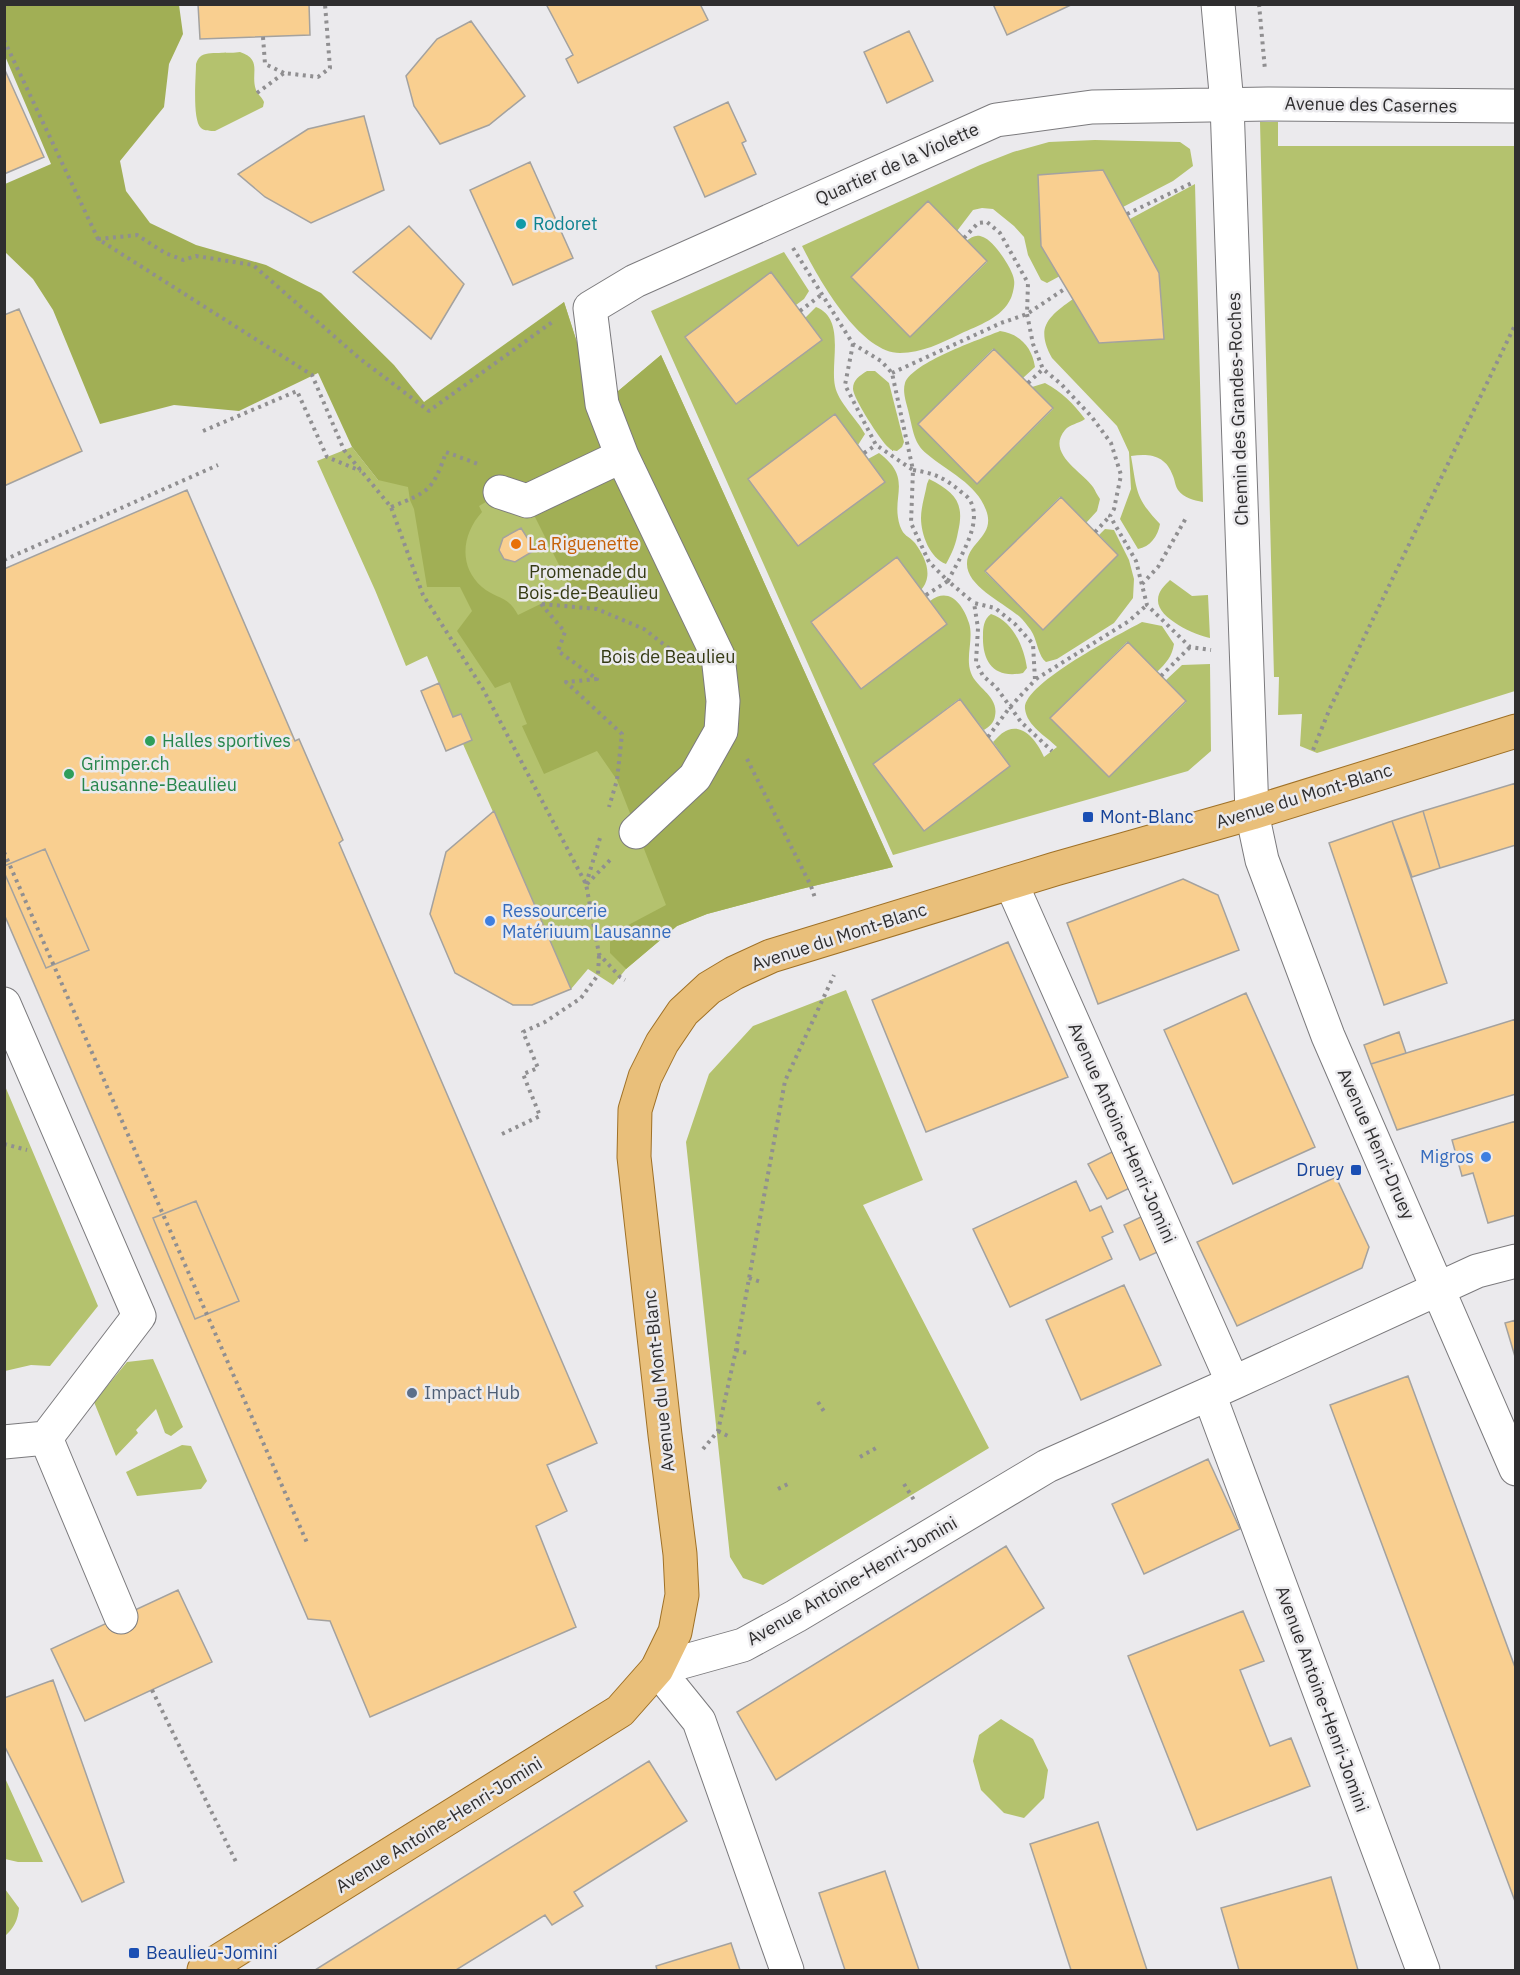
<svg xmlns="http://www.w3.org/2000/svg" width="1520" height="1975" viewBox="0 0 1520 1975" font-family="'IBM Plex Sans',sans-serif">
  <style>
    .green { fill: #b4c26e }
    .forest { fill: #a1af55; fill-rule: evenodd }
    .building { fill: #f9cf90; stroke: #a4a29f; stroke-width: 1.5 }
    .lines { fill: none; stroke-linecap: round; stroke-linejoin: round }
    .minor-casing { stroke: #7b7a7d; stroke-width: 35 }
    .major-casing { stroke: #9f7127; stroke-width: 35 }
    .path { stroke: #908f91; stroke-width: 4; stroke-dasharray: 3 4.5; stroke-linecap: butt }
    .minor { stroke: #fff; stroke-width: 33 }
    .major { stroke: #e9bf7a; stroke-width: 33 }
    .culture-dot { fill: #0f9aa8; stroke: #ebeaed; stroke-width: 2 }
    .food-dot { fill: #e8710a; stroke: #ebeaed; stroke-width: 2 }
    .leisure-dot { fill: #2e9e5b; stroke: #ebeaed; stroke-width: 2 }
    .transit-dot { fill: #1a4fb4; stroke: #ebeaed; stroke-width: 2 }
    .shop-dot { fill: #3f7fe0; stroke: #ebeaed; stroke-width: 2 }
    .service-dot { fill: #5c6f8a; stroke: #ebeaed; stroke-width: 2 }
    .labels { text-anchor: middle; stroke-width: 5; stroke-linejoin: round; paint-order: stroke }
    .street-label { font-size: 18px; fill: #2f2e2f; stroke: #ebeaed }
    .culture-label { font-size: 18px; fill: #0d838f; stroke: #ebeaed; text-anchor: start }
    .food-label { font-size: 18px; fill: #c56008; stroke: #ebeaed; text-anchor: start }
    .park-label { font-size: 18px; fill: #353a14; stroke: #ebeaed }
    .leisure-label { font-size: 18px; fill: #27864d; stroke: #ebeaed; text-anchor: start }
    .transit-label { font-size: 18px; fill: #164399; stroke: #ebeaed; text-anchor: start }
    .shop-label { font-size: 18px; fill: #366cbe; stroke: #ebeaed; text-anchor: start }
    .service-label { font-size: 18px; fill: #4e5e75; stroke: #ebeaed; text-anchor: start }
  </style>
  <rect width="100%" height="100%" fill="#ebeaed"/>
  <!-- green -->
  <path class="green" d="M240,52c23,8 10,21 16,38 2,5 6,7 8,12l-1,5 -48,24c-4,0 -11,0 -14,-3 -9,-8 -5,-51 -5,-64 1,-3 2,-6 5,-8 6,-5 29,-2 39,-4z
    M1260,122h18v24h237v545l-198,62 -17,-7 2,-32 -24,1 1,-38h-5z
    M1095,140l85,2 10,7 3,17 -20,15 -50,26 -20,-37 -65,5 3,71 19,30 -13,7 -6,-3 -13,-25 -4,-18 -10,-11 -21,-17 -11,-1 -9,2 -16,21 -30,-29 -76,75 59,60 77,-75 -21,-21c6,-4 10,-7 17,-4 10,3 30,32 31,43 1,4 -1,13 -3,18 -9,20 -32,27 -51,36 -19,9 -38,19 -60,19 -40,0 -82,-75 -98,-107l178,-81 33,-13 36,-10z
    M1195,184l8,318c-10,-2 -19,-4 -25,-12 -3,-5 -3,-9 -5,-14 -7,-20 -22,-23 -42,-20 6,34 4,42 29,68 -2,12 -10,23 -22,25l-18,-30 11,-30 -2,-37 -12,-26 -65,-68c-17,-31 -4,-41 21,-59l26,44 65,-4 -5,-66 -29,-54z
    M784,252l25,39 -5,8 -8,6 -110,32 50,67 86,-64 -17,-22 11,-11c30,12 14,55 19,79 3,16 22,33 30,48l-7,11 -23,-31 -87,65 50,67 87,-64 -17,-23 11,-6c35,26 11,43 21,73 4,11 8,9 15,17 10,14 19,32 6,47l-24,-33 -86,65 50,67 86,-65 -17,-23c19,-15 33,3 39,22 5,16 -4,34 2,50 6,16 28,23 24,43 -1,7 -6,11 -11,14l-25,-31 -85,65 50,67 86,-65 -17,-24c4,-4 9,-10 15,-12 17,-7 31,15 36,27l13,-10c-11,-11 -30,-21 -32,-38 -3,-25 95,-75 117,-87l20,4 12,18c-2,13 -8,19 -17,28l-30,-30 -77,76 59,59 77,-75 -21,-21 17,-16 28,-1 1,87 -23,20 -295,84 -242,-544z
    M564,302l34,106 63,-53 232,512 -92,22 -94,25 -30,12 -51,43 -13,16 -25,-16 -17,20 -108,-245 9,-4 -11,-26 -8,3 -26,-61 -21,10 -31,-76 -58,-129 35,-14 26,33z
    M1000,331c20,3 32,16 35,36l-12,11 -30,-29 -75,75 59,60 76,-75 -21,-22 13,-4c17,9 28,20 40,36 -7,5 -15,5 -20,11 -19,23 16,41 28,57 2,3 4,8 7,12l-3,12 -11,12 -26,-26 -75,75 58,57 75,-74 -19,-20 6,-6 9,1 15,30 5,19 -1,19 -19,25 -57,36 -11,3c-7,-5 -9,-20 -13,-28 -3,-6 -7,-10 -11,-15 -16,-16 -56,-32 -55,-56 1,-21 29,-27 19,-53 -10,-27 -38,-38 -59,-56 -13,-10 -14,-24 -18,-40 -2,-10 -7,-21 -4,-31 8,-21 74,-43 95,-52z
    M867,371h8l14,12 15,59 -2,5 -5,4c-5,-1 -5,0 -9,-4 -7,-6 -35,-49 -35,-58 0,-9 6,-13 14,-18z
    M929,479c26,13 36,24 29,53 -2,12 -6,21 -12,32 -16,-6 -25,-29 -25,-46 0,-11 4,-23 6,-34z
    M1170,580l22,16 16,-1 2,43c-15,-3 -53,-20 -52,-38 0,-9 7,-15 12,-20z
    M991,614c22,7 33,33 36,54l-4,5c-29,6 -41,-11 -40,-38 0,-8 1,-16 8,-21z
    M846,990l77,190 -60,25 126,243 -226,137 -20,-7 -13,-21 -44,-415 23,-68 44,-48z
    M5,1086l93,220 -48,60 -19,-1 -26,6z
    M153,1359l30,68 -12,9 -6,-3 -9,-24 -20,21 2,3 -22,23 -22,-54 33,-40z
    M182,1445l9,1 16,35 -6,8 -64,7 -11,-24z
    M1001,1719l32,20 15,31 -4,28 -20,20 -20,-5 -23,-23 -8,-29 6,-26z
    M4,1778h1l38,84h-25l-13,-3z
    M5,1889l14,19c-1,12 -5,20 -14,28z"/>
  <!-- forest -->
  <path class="forest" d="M4,5h175l4,29 -14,30 -5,43 -44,54 6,30 24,32 46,22 70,20 55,28 73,72 30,37 140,-100 34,106 63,-53 232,512 -92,22 -94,25 -30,12 -51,43 -16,-16v-11l7,-11 49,-26 -49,-125 -20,-29 -53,23 -22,-48 5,-2 -17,-42 -15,6 -38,-57 15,-20 -12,-24h-33l-13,-78 -4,-9 -2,-13 -30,-7 -26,-33 -34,-74 -79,38 -65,-6 -74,19 -47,-114 -20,-31 -28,-27v-68l46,-20 -46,-108zM518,483l53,106 -53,26c-9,-19 -22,-16 -36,-28 -24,-21 -20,-53 0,-75l-3,-6z"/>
  <!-- building -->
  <path class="building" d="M198,4h111l1,31 -110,4z
    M546,4h154l8,16 -130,63 -12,-24 7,-4z
    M993,4h80l-66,31z
    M471,21l54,75 -36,29 -49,19 -26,-38 -8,-30 31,-37z
    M909,31l24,50 -46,22 -23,-51z
    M4,68l40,89 -40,17z
    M728,102l18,39 -4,2 14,31 -51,23 -31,-70z
    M364,116l20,74 -73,33 -46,-26 -27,-23 70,-45z
    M530,162l43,96 -60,27 -43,-95z
    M1103,170l56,103 5,66 -65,4 -58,-97 -3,-71z
    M928,201l59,60 -77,76 -59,-60z
    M409,226l55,58 -33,55 -78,-67z
    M771,272l51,68 -86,64 -51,-67z
    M19,309l63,142 -78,35v-171z
    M994,349l59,59 -76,76 -59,-60z
    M835,414l50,68 -87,64 -50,-67z
    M187,490l108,251 4,-2 44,101 -4,3 258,600 -50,22 20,46 -31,15 40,101 -206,90 -40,-96 -22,-2 -304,-705v-345z
    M1061,497l57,58 -75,75 -58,-59z
    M521,528l14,22 -20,12 -11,-3 -5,-9 4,-12z
    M897,557l50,67 -86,65 -50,-67z
    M1128,642l58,59 -77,76 -59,-59z
    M439,683l14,34 8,-3 11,26 -26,11 -25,-60z
    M960,699l50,67 -86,65 -51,-67z
    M1516,783v62l-76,23 -17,-57z
    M494,811l77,178 -39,16h-19l-58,-32 -25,-59 16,-62z
    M1423,811l17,57 -28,9 -20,-56z
    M1392,821l55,162 -63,22 -55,-162z
    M45,849l44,101 -43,18 -42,-96v-6z
    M1183,879l35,16 21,55 -141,54 -31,-81z
    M1008,942l60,135 -142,55 -54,-132z
    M1246,993l69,154 -82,37 -69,-154z
    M1516,1019v75l-119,36 -26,-66z
    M1399,1032l7,21 -35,11 -7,-19z
    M1516,1121v94l-28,8 -15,-50 -11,3 -10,-36z
    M1116,1150l18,36 -27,13 -19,-35z
    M1336,1177l33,70 -7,21 -125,58 -40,-84z
    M1076,1181l14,30 11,-5 12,26 -11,5 10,22 -102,48 -37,-78z
    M196,1201l43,100 -44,18 -42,-101z
    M1145,1215l17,35 -22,10 -16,-35z
    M1124,1285l37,80 -80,35 -35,-80z
    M1516,1320v40l-11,-37z
    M1408,1376l108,294v234l-186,-499z
    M1208,1459l32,70 -96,45 -32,-70z
    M1006,1546l38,62 -268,172 -39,-68z
    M178,1590l34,72 -127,59 -34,-72z
    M1243,1611l21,50 -24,9 30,76 21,-8 19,48 -113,44 -69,-174z
    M53,1680l71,202 -42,20 -78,-157v-47z
    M649,1761l38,60 -113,71 9,14 -31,19 -7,-10 -89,55h-141z
    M1098,1822l49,148h-76l-41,-126z
    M885,1871l34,99h-74l-26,-77z
    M1331,1877l27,93h-119l-18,-62z
    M731,1943l9,27h-83l-1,-4z"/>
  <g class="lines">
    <!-- minor casing -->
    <g class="minor-casing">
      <path id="minor" d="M1218,4l9,100 25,709 10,47 66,176 188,433
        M500,492l27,9 95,-45
        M636,832l59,-55 26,-46 2,-30 -5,-45 -96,-200 -20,-52 -12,-96 45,-27 361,-161 96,-13 176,-3 248,2
        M1011,883l222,500
        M4,1004l135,312 -93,122
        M1209,1394l214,576
        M4,1442l42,-4 75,179
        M787,1970l-88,-249 -42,-52 86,-24 53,-29 251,-150 186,-83 244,-112 39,-10"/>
    </g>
    <!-- major casing -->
    <g class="major-casing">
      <path id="major" d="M204,1970l416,-259 37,-42 18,-37 7,-37 -2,-41 -15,-119 -31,-278 1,-47 10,-33 17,-34 21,-31 26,-24 25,-15 37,-17 284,-87 197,-56 264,-82"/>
    </g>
    <!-- path -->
    <path class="path" d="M1259,4l6,66
      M263,37l2,27 19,9
      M4,40l94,199 214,136 32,75 47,57 32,88 60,94 103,195 13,70 21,23 5,3
      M257,93l27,-20 34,4 12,-9 -5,-64
      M1127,214l67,-32
      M964,238l14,-15 9,-1 13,11 28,50 -1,31 6,30 10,25 18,15 30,32 20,27 10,32 -7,34 -4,7 26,45 11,44 43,42 21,3
      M98,239l39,-4 28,18 18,7 13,-4 57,9 106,93 70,53 126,-91
      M793,248l60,96 28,17 11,12 21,97 -37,-25 -31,-60 8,-41
      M800,311l21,-16
      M892,373l109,-50 26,-9 39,-26
      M1028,383l15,-14
      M203,431l94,-40 30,66 34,14
      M864,453l12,-8
      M913,470c20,3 30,7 46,20 3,3 8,6 10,9 16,23 -11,61 -21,82l-19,-19 -18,-39z
      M391,507c37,-15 42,-16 55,-55l32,12
      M1095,532l15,-16
      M4,560l214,-95
      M1142,584l16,-17 28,-49
      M926,595l22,-14 26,22
      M541,604l24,28 -7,19 39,28 -31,3 56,52 -5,46 -8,27
      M542,604l55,5 47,20 31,24
      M1161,676l29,-29
      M1036,679l93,-58 18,-16
      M988,737l22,-30 25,-27 -2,-36 -18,-20 -20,-16 -21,-5 4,25 -2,34 7,14 13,11 25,35 31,29
      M1313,750l17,-42 186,-385
      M747,759l64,127 4,12
      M4,852l304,693
      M586,884l14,-46
      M587,884l26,-27
      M502,1134l38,-18 -17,-42 15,-6 -15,-36 22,-10 36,-24 17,-23 1,-20
      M4,1144l23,6
      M749,1278l12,4
      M736,1350l11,3
      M818,1402l7,11
      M718,1431l10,5
      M703,1449l15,-18 18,-81 49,-269 49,-106
      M860,1457l16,-9
      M904,1484l10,16
      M778,1489l10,-5
      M152,1690l84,172"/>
    <!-- minor -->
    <use href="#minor" class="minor"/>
    <!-- major -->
    <use href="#major" class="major"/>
  </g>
  <!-- markers -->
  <circle class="culture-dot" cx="521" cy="224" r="6"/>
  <circle class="food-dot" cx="516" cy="544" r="6"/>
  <g class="leisure-dot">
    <circle cx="150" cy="741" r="6"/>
    <circle cx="69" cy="774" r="6"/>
  </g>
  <g class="transit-dot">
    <rect x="1082" y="811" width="12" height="12" rx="3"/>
    <rect x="1350" y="1164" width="12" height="12" rx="3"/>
    <rect x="128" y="1947" width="12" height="12" rx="3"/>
  </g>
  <g class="shop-dot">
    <circle cx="490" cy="921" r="6"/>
    <circle cx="1486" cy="1157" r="6"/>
  </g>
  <circle class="service-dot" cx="412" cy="1393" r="6"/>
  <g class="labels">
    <!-- street labels -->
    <g class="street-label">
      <text transform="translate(1371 105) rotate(1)" y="6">Avenue des Casernes</text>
      <text transform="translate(897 164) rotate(-24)" y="6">Quartier de la Violette</text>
      <text transform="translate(1238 409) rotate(-92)" y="6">Chemin des Grandes-Roches</text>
      <text transform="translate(1304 796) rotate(-17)" y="6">Avenue du Mont-Blanc</text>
      <text transform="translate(839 937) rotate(-18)" y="6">Avenue du Mont-Blanc</text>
      <text transform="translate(1122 1133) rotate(66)" y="6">Avenue Antoine-Henri-Jomini</text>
      <text transform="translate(1376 1144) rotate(66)" y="6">Avenue Henri-Druey</text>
      <text transform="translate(659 1381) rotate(-96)" y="6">Avenue du Mont-Blanc</text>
      <text transform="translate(852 1581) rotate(-30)" y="6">Avenue Antoine-Henri-Jomini</text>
      <text transform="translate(1322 1699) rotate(70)" y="6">Avenue Antoine-Henri-Jomini</text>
      <text transform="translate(439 1825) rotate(-32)" y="6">Avenue Antoine-Henri-Jomini</text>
    </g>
    <!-- culture labels -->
    <g class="culture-label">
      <text x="533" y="230">Rodoret</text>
    </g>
    <!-- food labels -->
    <g class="food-label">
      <text x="528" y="550">La Riguenette</text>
    </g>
    <!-- park labels -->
    <g class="park-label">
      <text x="588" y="578">Promenade du<tspan x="588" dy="21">Bois-de-Beaulieu</tspan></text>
      <text x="668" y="663">Bois de Beaulieu</text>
    </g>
    <!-- leisure labels -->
    <g class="leisure-label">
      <text x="162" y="747">Halles sportives</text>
      <text x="81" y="770">Grimper.ch<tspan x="81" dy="21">Lausanne-Beaulieu</tspan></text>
    </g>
    <!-- transit labels -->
    <g class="transit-label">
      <text x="1100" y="823">Mont-Blanc</text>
      <text x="1344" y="1176" text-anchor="end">Druey</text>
      <text x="146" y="1959">Beaulieu-Jomini</text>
    </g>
    <!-- shop labels -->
    <g class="shop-label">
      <text x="502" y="917">Ressourcerie<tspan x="502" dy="21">Matériuum Lausanne</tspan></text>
      <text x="1474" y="1163" text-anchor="end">Migros</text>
    </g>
    <!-- service labels -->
    <g class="service-label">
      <text x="424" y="1399">Impact Hub</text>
    </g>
  </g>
  <!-- border -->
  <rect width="1520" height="1975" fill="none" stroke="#2f2e2f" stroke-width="12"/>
</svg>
